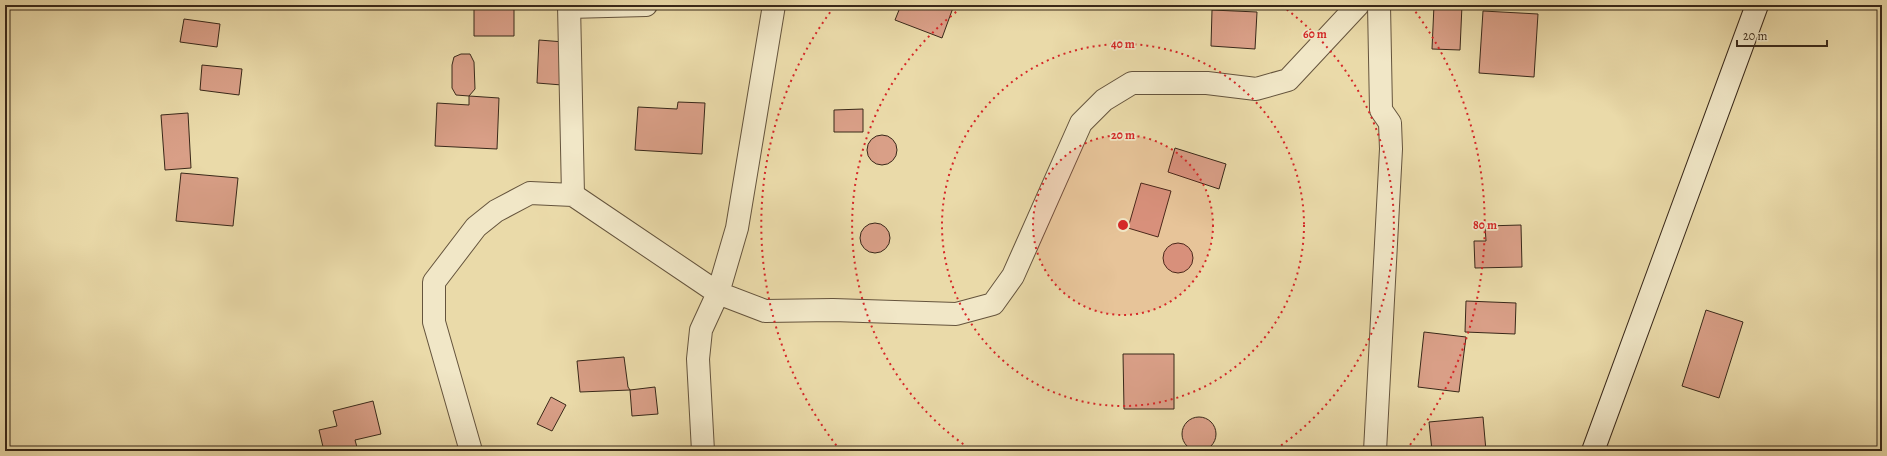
<svg xmlns="http://www.w3.org/2000/svg" width="1887" height="456" viewBox="0 0 1887 456" font-family="Alegreya,serif">
  <style>
    .building { fill: #d99f87; stroke: #392819 }
    .lines { fill: none; stroke-linecap: round; stroke-linejoin: round }
    .street-casing { stroke: #65543d; stroke-width: 24 }
    .secondary-casing { stroke: #392819; stroke-width: 24 }
    .street { stroke: #f1e7c7; stroke-width: 22 }
    .secondary { stroke: #f1e7c7; stroke-width: 22 }
    .ring { fill: none; stroke: #d62828; stroke-width: 2; stroke-dasharray: 2 4 }
    .centre { fill: #d62828; stroke: #f1e7c7; stroke-width: 2 }
    .ring-label { font-size: 12px; text-anchor: middle; font-weight: bold; fill: #d62828; stroke: #f1e7c7; stroke-width: 3.5; stroke-linejoin: round; paint-order: stroke }
  </style>
  <rect width="100%" height="100%" fill="#eadaa9"/>
  <filter id="stains"><feTurbulence type="fractalNoise" baseFrequency=".005" numOctaves="4"/><feColorMatrix values="0 0 0 0 .2 0 0 0 0 .09 0 0 0 0 .02 0 0 0 .5 -.17"/></filter>
  <radialGradient id="worn" r=".72"><stop offset=".6" stop-color="#630" stop-opacity="0"/><stop offset="1" stop-color="#630" stop-opacity=".3"/></radialGradient>
  <!-- building -->
  <path class="building" d="M474,5h40v31h-40z
    M901,5h53l-12,33 -47,-18z
    M1434,5h28l-2,45 -28,-1z
    M1212,10l45,2 -2,37 -44,-3z
    M1483,11l55,3 -4,63 -55,-4z
    M184,19l36,5 -3,23 -37,-5z
    M539,40l25,2 -2,43 -25,-2z
    M461,54h9l4,8 1,27 -6,7 -13,-1 -4,-7v-23l2,-8z
    M202,65l40,4 -3,26 -39,-5z
    M469,96l30,2 -2,51 -62,-3 2,-43 32,2z
    M678,102l27,1 -3,51 -67,-4 3,-43 39,2z
    M863,109v23h-29v-22z
    M188,113l3,55 -26,2 -4,-55z
    M867 150a15 15 0 1 1 30 0a15 15 0 1 1-30 0Z
    M1175,148l51,16 -7,25 -51,-17z
    M181,173l57,5 -5,48 -57,-5z
    M1141,183l30,8 -13,46 -30,-9z
    M860 238a15 15 0 1 1 30 0a15 15 0 1 1-30 0Z
    M1521,225l1,42 -47,1 -1,-27h12l-1,-15z
    M1163 258a15 15 0 1 1 30 0a15 15 0 1 1-30 0Z
    M1466,301l50,2 -1,31 -50,-2z
    M1706,310l37,12 -24,76 -37,-12z
    M1424,332l42,5 -7,55 -41,-5z
    M1123,354h51v55h-50z
    M624,357l4,30 2,3 -50,2 -3,-31z
    M655,387l3,27 -26,2 -2,-26z
    M551,397l15,8 -14,26 -15,-7z
    M373,401l8,33 -26,6 3,11h-34l-5,-21 18,-4 -4,-15z
    M1483,417l3,34h-54l-3,-29z
    M1182 434a17 17 0 1 1 34 0a17 17 0 1 1-34 0Z"/>
  <g class="lines">
    <!-- street casing -->
    <g class="street-casing">
      <path id="street" d="M569,5l4,190
        M569,7l77,-2
        M471,451l-37,-129v-40l42,-55 20,-16 34,-18 43,2 145,98 47,18 68,-1 123,4 37,-10 20,-28 68,-153 23,-23 28,-17h75l49,6 32,-9 70,-75
        M703,451l-5,-92 3,-29 17,-37 19,-65 37,-223
        M1375,451l16,-302 -1,-26 -9,-13 -2,-105"/>
    </g>
    <!-- secondary casing -->
    <g class="secondary-casing">
      <path id="secondary" d="M1593,451l164,-446"/>
    </g>
    <!-- street -->
    <use href="#street" class="street"/>
    <!-- secondary -->
    <use href="#secondary" class="secondary"/>
  </g>
  <!-- distance rings -->
  <circle cx="1123" cy="225" r="90" fill="#d62828" fill-opacity=".12"/>
  <g class="ring">
    <circle cx="1123" cy="225" r="90"/>
    <circle cx="1123" cy="225" r="181"/>
    <path d="M973 451A271 271 0 0 1 964 6M1282 6A271 271 0 0 1 1273 451"/>
    <path d="M840 450A362 362 0 0 1 834 7M1412 7A362 362 0 0 1 1406 450"/>
  </g>
  <circle cx="1123" cy="225" r="6" class="centre"/>
  <g class="ring-label">
    <text x="1315" y="38">60 m</text>
    <text x="1123" y="48">40 m</text>
    <text x="1123" y="139">20 m</text>
    <text x="1485" y="229">80 m</text>
  </g>
  <!-- margin -->
  <rect width="1887" height="456" fill="none" stroke="#eadaa9" stroke-width="20"/>
  <rect x="6" y="6" width="1875" height="444" fill="none" stroke="#392819" stroke-width="2"/>
  <rect x="10" y="10" width="1867" height="436" fill="none" stroke="#392819"/>
  <!-- scale -->
  <path d="M1737 40v6h90v-6" fill="none" stroke="#392819" stroke-width="2"/>
  <text x="1743" y="40" font-size="12" fill="#392819" stroke="#f1e7c7" stroke-width="3" paint-order="stroke">20 m</text>
  <rect width="100%" height="100%" filter="url(#stains)"/>
  <rect width="100%" height="100%" fill="url(#worn)"/>
</svg>
